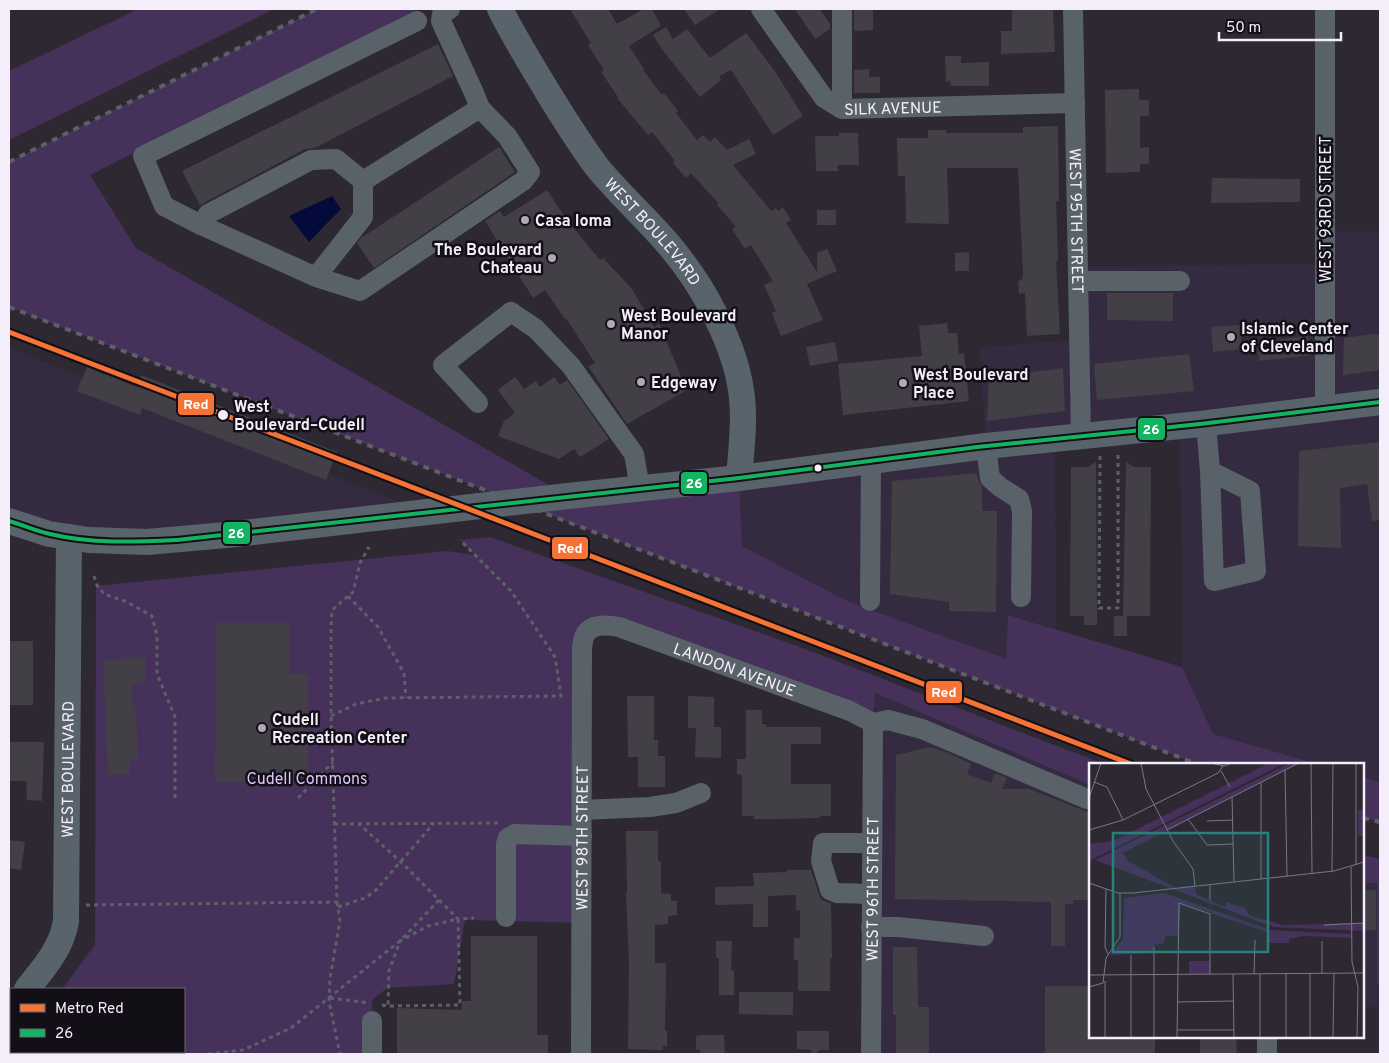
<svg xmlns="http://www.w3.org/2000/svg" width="1389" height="1063" viewBox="0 0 1389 1063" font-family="Overpass,sans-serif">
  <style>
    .built { fill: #352b40 }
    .green { fill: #46315b }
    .water { fill: #040b3b }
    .building { fill: #433f47 }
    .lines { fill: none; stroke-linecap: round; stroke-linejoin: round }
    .path { stroke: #5d6067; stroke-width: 3; stroke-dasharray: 4 4; stroke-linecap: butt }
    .minor { stroke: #586268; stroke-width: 20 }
    .major { stroke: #59636b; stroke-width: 26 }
    .rail { stroke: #5e5f66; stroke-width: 4; stroke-dasharray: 6 6; stroke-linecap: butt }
    .major-bridge { stroke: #59636b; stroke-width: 26 }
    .bus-1-casing { stroke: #130f17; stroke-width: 8 }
    .bus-1 { stroke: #13b361; stroke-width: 4 }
    .metro-1-casing { stroke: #130f17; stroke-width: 9 }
    .metro-1 { stroke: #f57335; stroke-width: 5 }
    .poi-dot { fill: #aea9b4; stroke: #130f17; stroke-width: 2 }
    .stop-dot { fill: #f3eefa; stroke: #130f17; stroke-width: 2 }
    .labels { text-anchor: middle; stroke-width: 5; stroke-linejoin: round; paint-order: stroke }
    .street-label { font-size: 16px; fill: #f3eefa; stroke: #130f17 }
    .poi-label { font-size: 16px; font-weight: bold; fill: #f3eefa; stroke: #130f17; text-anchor: start }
    .stop-label { font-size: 16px; font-weight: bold; fill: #f3eefa; stroke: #130f17; text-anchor: start }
    .park-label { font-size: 16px; fill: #ddc3f9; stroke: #130f17 }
    .inset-road { fill: none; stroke: #7c7782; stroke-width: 1 }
    .view { fill: #26827c; fill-opacity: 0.15; stroke: #26827c; stroke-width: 2.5 }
    .inset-edge { fill: none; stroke: #f3eefa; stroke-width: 2.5 }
    .line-badge { stroke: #130f17; stroke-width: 2 }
    .badge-label { font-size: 14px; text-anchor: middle; font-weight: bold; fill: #fff }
  </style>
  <rect width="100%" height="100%" fill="#2d2832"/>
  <!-- built -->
  <path class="built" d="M1380,231v551l-17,-5v-13h-45l-105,-30 -31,-67 -2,-241 -125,12 1,191 -48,-14 -2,45 -157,-58 -107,-56 -3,-68 247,-32 -6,-98 99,-9 -1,-73 247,-2v-32z
    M9,348l120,48 291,114 -243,30 -168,-19z
    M874,693l216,92v252h64v17h-283l2,-331z
    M1363,883h14v101h3v70h-2v-47h-15z"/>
  <!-- green -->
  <path class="green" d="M138,9h136l-265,131v-69z
    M317,9h101l-328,166 46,73 432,248 171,-18 3,68 107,56 157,57 2,-44 174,52 31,67 105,30h-121l-1188,-457v-145z
    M490,537l310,110 304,117h-14v21l-215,-92 -2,30 -254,-96 -34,7 -4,289 -116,-3 -11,64 -67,4 -15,12v54h-357l2,-2h167v-63h-122l33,-44 1,-359 351,-35 27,4 -14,-15z
    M1363,777l17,5v40l-17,-4z
    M1363,855l17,4v125h-3v-101h-14z"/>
  <!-- water -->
  <path class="water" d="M332,196l9,13 -32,33 -20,-26z"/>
  <!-- building -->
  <path class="building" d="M570,9h38l9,15 27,-15h8l9,17 -32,20 15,23 -1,1 19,25 2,-2 14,18 -2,2 21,27 6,-5 7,7 5,-5 12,13 22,-11 7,15 -23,11 38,46 5,-3 2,3 5,-4 8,13 -5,3 31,49v-19l10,-4 10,22 -30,13 16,36 -42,16 -9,-23 4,-2 -12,-26 9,-4 -22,-36 -6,4 -13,-20 4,-2 -19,-22 2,-1 -28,-31 -5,5 -13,-15 2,-2 -23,-29 -4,3 -31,-37 1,-1 -17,-25 3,-2 -16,-25 3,-2z
    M684,9h36l-25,16z
    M795,9h25l10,15v5l-15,10z
    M854,9h19v21l-19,1z
    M1012,9h41l2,43 -54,2v-23h11z
    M666,27l7,12 14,-10 23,29 36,-25 28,37 29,46 -30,19 -42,-65 -12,6 2,4 -21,17 -36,-45 -11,-17z
    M438,44l15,32 -138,72 -10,1 -105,56 -18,-34z
    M945,56h16v7l28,-1v24h-38l-1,-5 -4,1z
    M869,69v8h11v16h-26v-23z
    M1139,89v11h10v16h-9v32l9,-1v17h-9v8l-34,1 -1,-83z
    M1058,126l1,75h-3l2,60h-2l4,73 -33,2 -2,-43 -6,1 -1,-13 4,-1 1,-6 -5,-106h-71l2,56 -43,-1 -1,-47h-7l-1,-38h31v-8h18v3h77v-6z
    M839,133h19l1,32h-21v6h-22l-1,-35h24z
    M499,147l16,25 -141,96 -17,-25 4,-5z
    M1212,178l88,1v23l-89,1z
    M547,190l19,29 34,41 3,-2 29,31 22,38 5,-3 28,66 -60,34 -39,-58 7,-3 -29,-45 -1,1 -20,-29 -12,8 -48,-77 15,-10 4,6z
    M817,210h19v15h-19z
    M969,252v19h-14v-18z
    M1107,293h66v28l-66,-1z
    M947,323l1,10h9l2,21 5,-1 5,48 -126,14 -5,-51 84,-8 -3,-30z
    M1240,325l2,24 -29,3 -2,-25z
    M1373,334l7,1v35l-37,5 1,-37z
    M1308,336l4,19 -53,6 -2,-19z
    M835,342l3,19 -28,5 -4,-19z
    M1189,354l5,37 -97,9 -3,-36z
    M87,367l50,20 4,-12 196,77 -11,28 -184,-72 -2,7 -63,-24z
    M1063,368l2,43 -78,10 2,-43z
    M515,377l9,12 12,-8 4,6 14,-10 6,8 7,-5 42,59 -29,18 -6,-8 -15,10 -61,-23 6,-15 11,-8 -17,-23z
    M1380,442v78l-8,1 -5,-37 -27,4 1,60 -43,-2 1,-95z
    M1096,462l1,163h-13v-9h-14l1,-149h17z
    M1126,462l8,5h17l-1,149h-23v20h-13v-20h9z
    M977,473l1,7 4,7v24h15l-1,101 -47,-1v-9l-59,-8 2,-113z
    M216,623h73v51h19v108h-93z
    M9,641h24v64h-24z
    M122,657h23l1,26h-14l1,28h3l2,48h-8v15l-22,1 -5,-115h19z
    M627,696h27v44h4v16h7v31h-27v-30h-10z
    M688,696l26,1v30h7v31l-26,-1 1,-29h-8z
    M746,710h16v14h4v3h55v17h-30v40h40v32h-11v2l-43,1h-23v-3h-12v-41l-5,-1v-15h9z
    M9,742h35l-2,59 -15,-1 -1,-19h-17z
    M931,747l17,6 23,11 -4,10 24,9 4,-10 12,5 -5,11h27l61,24v87h-17v4h-8v42h-14v-44l-156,-3 1,-144z
    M626,831h32v30h3v32l10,1v7h6v14l-9,1v8l-13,1v38h11l-1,68h2v15h-4v4l-35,-1 1,-87 -3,-70h1z
    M9,840l16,2 -4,28 -12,-2z
    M787,870h24l10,30 10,3 1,55h-2v33h-32v-31h-4v-22h6v-28h-4v-15l-28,1v31h-15v-23l-38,1v-18l39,-1 -1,-13 34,-1z
    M1363,890h13v40h-13z
    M471,936h66v99h11v19h-151v-46l65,2v-9h9z
    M716,941h16l-1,29h3v25h-15v-37h-3z
    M893,947h24l1,60h11v47h-33v-39h-3z
    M1045,986h45v51h65v17h-110z
    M739,992h54v23l-54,-1z
    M797,1031h32v19h-10l-3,4h-3l-3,-4 -13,-1z
    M703,1035h21l1,19h-25v-4h-4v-14z
    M1200,1037h36l1,17h-37z"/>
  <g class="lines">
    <!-- path -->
    <path class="path" d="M1100,456l-1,152h19v-155
      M94,576l3,9 7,9 23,8 25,14 5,20v38l18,43v82
      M348,596l30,31 26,46 2,25
      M331,716l25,-12 30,-6 175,-2 -6,-39 -44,-66 -51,-51
      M298,798l35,-36
      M358,823l45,41 55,55 16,-1
      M334,824l164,-1
      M337,902l3,19 -10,57 -1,23 11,53
      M86,905l251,-3 -6,-186v-87l1,-19 21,-18 7,-29 9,-16
      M338,907l27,-9 11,-8 58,-67
      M330,998l39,5
      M382,1005l6,1 72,-1 -2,-86 -30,7 -28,15 -11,30 -1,35
      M95,1052l3,2
      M208,1054l35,-4 48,-22 109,-87 39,-41"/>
    <!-- minor -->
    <g class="minor">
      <path id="s1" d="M761,9l63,89 18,11 233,-6"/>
      <path d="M842,9v100"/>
      <path id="s2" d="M1073,9l8,426"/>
      <path d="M1325,9v400"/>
      <path d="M363,181l117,-73"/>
      <path d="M201,225l-37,-19 -21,-50 274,-135"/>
      <path d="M316,277l47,-60v-36l-27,-22 -25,1 -103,54 -7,11 115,52 44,14 163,-110 7,-9 -23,-36 -27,-28 -6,-15 -33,-72 1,-7 8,-5"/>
      <path d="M1078,281h102"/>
      <path d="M478,403l-35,-38 68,-53 25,17 35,37 63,88 6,34"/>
      <path d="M1206,423l4,48 4,110 42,-10 -6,-80 -40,-20"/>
      <path d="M986,446l4,32 10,9 19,12 3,12 -1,86"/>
      <path d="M870,601l1,-141"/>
      <path d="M873,723l15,-3 34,9 165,70"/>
      <path d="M582,810l68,-3 26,-4 25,-10"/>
      <path d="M872,894l-35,-1 -7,-3 -9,-29 2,-18h49"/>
      <path d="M506,917v-73l2,-6 7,-4 67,2"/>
      <path d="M871,927h27l86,9"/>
      <path d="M372,1021v33"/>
      <path id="s3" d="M581,1054l1,-407c1,-3 1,-9 3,-12 6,-12 23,-10 34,-8l231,84 23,12"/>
      <path id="s4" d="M871,1054l2,-331"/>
      <path d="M1267,1054v-17"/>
    </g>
    <!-- major -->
    <g class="major">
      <path id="s5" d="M500,9c14,28 31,55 47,82 16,26 32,52 50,76 23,28 49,51 72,78 34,40 68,101 73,153 3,26 -1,53 -3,80"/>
      <path d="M568,496l171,-18 247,-32 214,-22 180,-22"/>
      <path d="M9,521l40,13 40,6 58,2 79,-7 254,-29"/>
      <path id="s6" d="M27,989c16,-20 35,-41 39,-68l3,-384"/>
      <path d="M9,1014l2,-3"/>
    </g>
    <!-- rail -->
    <path class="rail" d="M9,162l308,-153
      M9,307l1188,457
      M1363,818l17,4"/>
    <!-- major-bridge -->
    <path class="major-bridge" d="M480,506l88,-10"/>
    <!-- bus-1 casing -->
    <g class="bus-1-casing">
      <path id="bus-1" d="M9,521c14,4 27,10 41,13 42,10 84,8 127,6l562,-62 238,-31 223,-23 180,-22"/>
    </g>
    <!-- bus-1 -->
    <use href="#bus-1" class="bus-1"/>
    <!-- metro-1 casing -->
    <g class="metro-1-casing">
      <path id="metro-1" d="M9,332l1122,432"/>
    </g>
    <!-- metro-1 -->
    <use href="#metro-1" class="metro-1"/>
  </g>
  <!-- markers -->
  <g class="poi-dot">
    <circle cx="525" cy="220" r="5"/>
    <circle cx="552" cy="258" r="5"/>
    <circle cx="611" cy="324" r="5"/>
    <circle cx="1231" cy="337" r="5"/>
    <circle cx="641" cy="382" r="5"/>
    <circle cx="903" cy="383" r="5"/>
    <circle cx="262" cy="728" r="5"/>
  </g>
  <g class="stop-dot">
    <circle cx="223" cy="415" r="6"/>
    <circle cx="818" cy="468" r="4.5"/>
  </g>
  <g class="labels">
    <!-- street labels -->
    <g class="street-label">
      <text dy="6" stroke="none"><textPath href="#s1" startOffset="181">SILK AVENUE</textPath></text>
      <text transform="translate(1325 209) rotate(-90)" y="6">WEST 93RD STREET</text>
      <text dy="6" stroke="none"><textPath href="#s2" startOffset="212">WEST 95TH STREET</textPath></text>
      <text dy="6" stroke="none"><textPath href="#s5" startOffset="271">WEST BOULEVARD</textPath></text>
      <text dy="6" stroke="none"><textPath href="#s3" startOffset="580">LANDON AVENUE</textPath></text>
      <text dy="6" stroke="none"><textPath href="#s6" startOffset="231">WEST BOULEVARD</textPath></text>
      <text dy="6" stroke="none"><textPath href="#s3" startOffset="216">WEST 98TH STREET</textPath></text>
      <text dy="6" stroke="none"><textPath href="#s4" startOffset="165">WEST 96TH STREET</textPath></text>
    </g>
    <!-- poi labels -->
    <g class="poi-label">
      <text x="535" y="226">Casa Ioma</text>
      <text x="542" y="255" text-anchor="end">The Boulevard<tspan x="542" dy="18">Chateau</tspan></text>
      <text x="621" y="321">West Boulevard<tspan x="621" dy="18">Manor</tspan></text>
      <text x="1241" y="334">Islamic Center<tspan x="1241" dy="18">of Cleveland</tspan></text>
      <text x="913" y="380">West Boulevard<tspan x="913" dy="18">Place</tspan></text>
      <text x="651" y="388">Edgeway</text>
      <text x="272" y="725">Cudell<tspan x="272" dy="18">Recreation Center</tspan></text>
    </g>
    <!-- stop labels -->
    <g class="stop-label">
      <text x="234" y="412">West<tspan x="234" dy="18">Boulevard–Cudell</tspan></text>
    </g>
    <!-- park labels -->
    <g class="park-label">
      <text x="307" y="784">Cudell Commons</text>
    </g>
  </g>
  <!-- overview -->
  <g transform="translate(1089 763)">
    <rect width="275" height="275" fill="#2d2832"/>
    <path d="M180,0h16l-196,98v-17l24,-3zM201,0h9l-176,90 5,8 48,27 19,-2 1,8 29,13 1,-5 19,6 4,7 33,10 82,-2v8l-91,-4 -178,-67zM269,47h6v26h-6zM75,130l106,37 81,4v4l-47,-2 -15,3v4h-22v-11l-86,-29 -3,33h-13l-1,7 -10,2v8l-44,2 13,-16 1,-41zM100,198h21v13h-21z" fill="#46315b"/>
    <path class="inset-road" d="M52,0l5,26 27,52 20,28 2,17M122,0l13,3 8,-3M222,0l1,110M267,0v102M196,7l2,106M132,8l9,16M5,19l13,5 16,33M172,19v97M143,34l2,85M0,35l12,-35M99,56l19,26 26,-1M118,58l26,-1M0,67l34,-10 95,-47 5,-7M78,67l132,-67M262,104l1,95 6,25 -1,51M243,108l1,-108M0,120l29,10h15l201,-22 30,-9M17,126l-1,58 3,7M121,137v-16M235,162l40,-2M233,178v32M42,192v83M221,210v65M144,211l1,64M165,211l1,-34M0,212l275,-2M0,224l14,-4 3,-25 14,-21v-44M88,239l57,-1M88,267h57M16,275v-57M65,275v-91M88,275l2,-135 31,11v60M171,275v-64M197,275v-65M244,275l1,-65"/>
    <path class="view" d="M24,70h155v119h-155z"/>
    <rect width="275" height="275" class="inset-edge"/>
  </g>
  <g class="line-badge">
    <rect x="177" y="392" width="38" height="24" rx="5" fill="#f57335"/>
    <rect x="1137" y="417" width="29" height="24" rx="5" fill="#13b361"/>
    <rect x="680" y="471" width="28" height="24" rx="5" fill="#13b361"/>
    <rect x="222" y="521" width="29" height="24" rx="5" fill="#13b361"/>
    <rect x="551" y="536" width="38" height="24" rx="5" fill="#f57335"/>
    <rect x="925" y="680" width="38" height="24" rx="5" fill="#f57335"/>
  </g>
  <g class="badge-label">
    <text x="196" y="409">Red</text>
    <text x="1151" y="434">26</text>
    <text x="694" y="488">26</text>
    <text x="236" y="538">26</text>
    <text x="570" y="553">Red</text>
    <text x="944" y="697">Red</text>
  </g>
  <!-- border -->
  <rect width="1389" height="1063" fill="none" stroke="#f3eefa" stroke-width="20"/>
  <!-- legend -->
  <rect x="10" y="988" width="175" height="65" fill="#130f17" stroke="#6d6872"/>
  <rect x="20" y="1004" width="25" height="8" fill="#f57335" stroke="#6d6872"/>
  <text x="55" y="1013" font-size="15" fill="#f3eefa">Metro Red</text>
  <rect x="20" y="1029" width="25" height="8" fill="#13b361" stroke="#6d6872"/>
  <text x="55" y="1038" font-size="15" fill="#f3eefa">26</text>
  <!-- scale -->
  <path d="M1219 32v8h122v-8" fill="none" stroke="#f3eefa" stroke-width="2.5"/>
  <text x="1226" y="32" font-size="15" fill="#f3eefa" stroke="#130f17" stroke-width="4" paint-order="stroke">50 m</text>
</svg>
